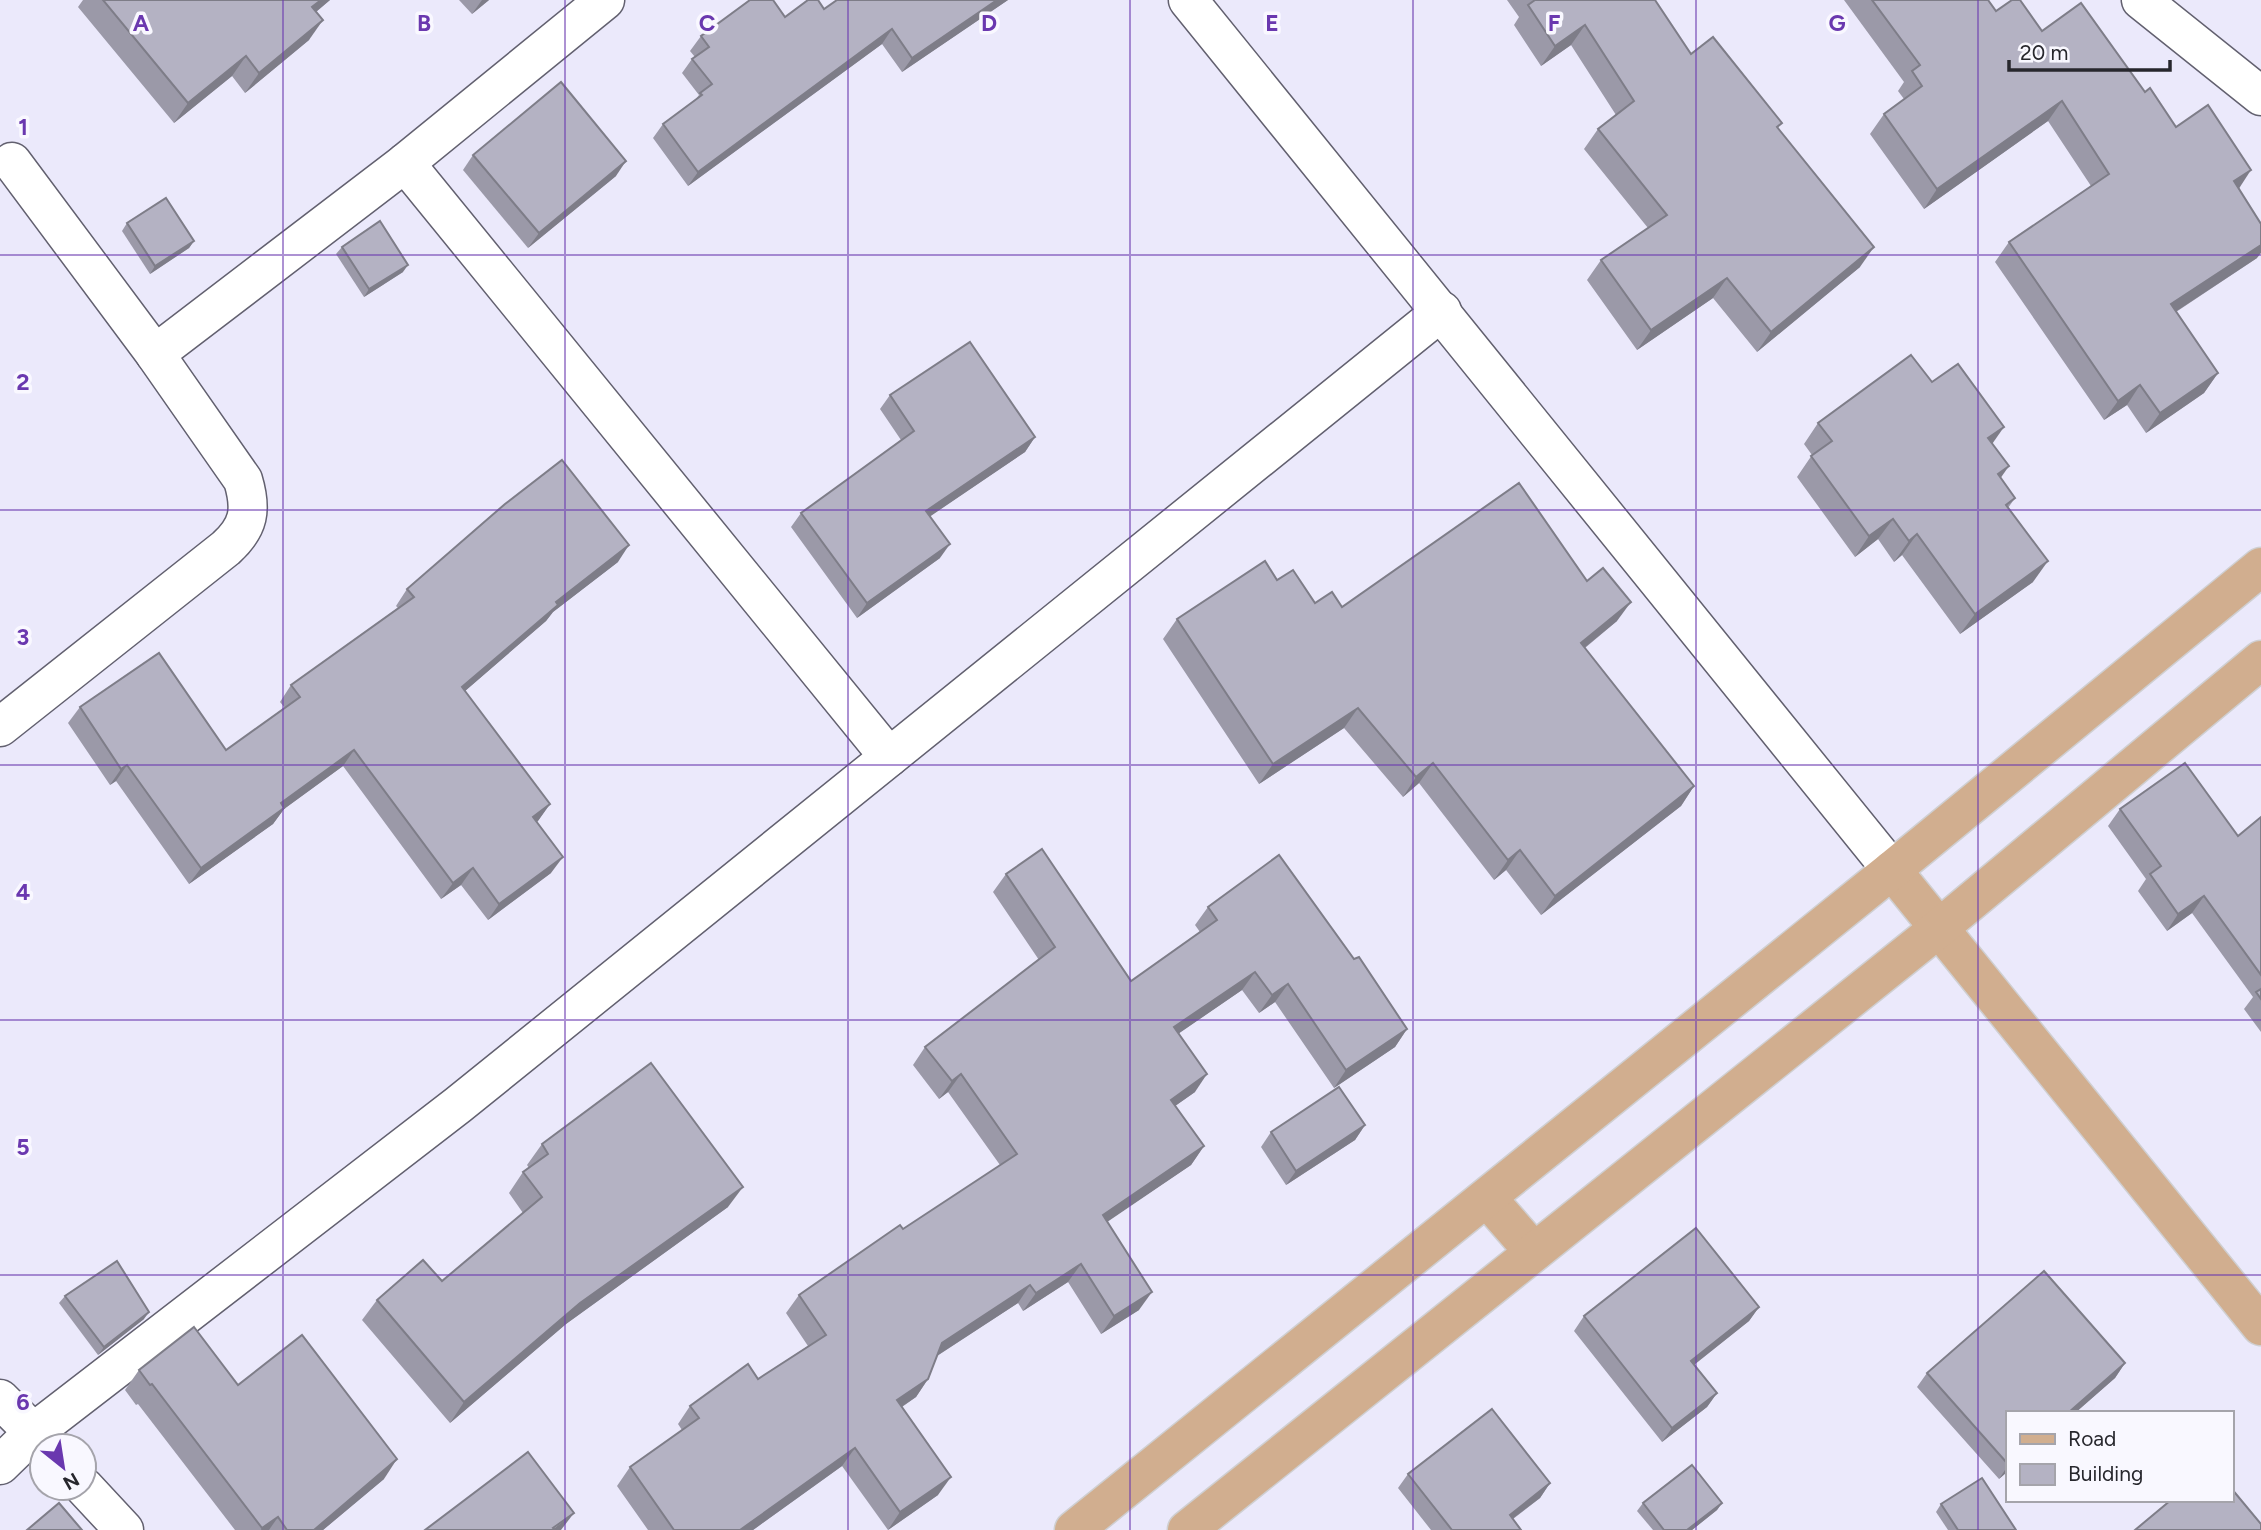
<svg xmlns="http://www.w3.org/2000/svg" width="2261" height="1530" viewBox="0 0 2261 1530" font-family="Figtree,sans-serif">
<rect width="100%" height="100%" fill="#ebe9fb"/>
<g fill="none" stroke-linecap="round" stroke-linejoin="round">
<defs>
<g id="minor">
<path d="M 1188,0 L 1892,870"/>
<path d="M 2141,0 L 2261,96"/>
<path d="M 405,163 L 889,757"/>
<path d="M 155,354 L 405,163 L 605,0"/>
<path d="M 0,727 L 226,548 C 249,527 252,510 243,480 L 155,354 L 12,162"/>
<path d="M 0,1399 L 47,1446"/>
<path d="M 0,1465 L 34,1432 L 458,1105 L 1442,311"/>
<path d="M 84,1487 L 124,1530"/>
</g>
<g id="major">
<path d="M 1892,870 L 2261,1326"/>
<path d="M 1487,1198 L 1534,1252"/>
<path d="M 1074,1530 L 1892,870 L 2261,567"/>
<path d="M 1187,1530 L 1938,929 L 2261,660"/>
</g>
</defs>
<!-- minor casing -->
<use href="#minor" stroke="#62606f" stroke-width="41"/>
<!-- major casing -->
<use href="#major" stroke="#cfcfd1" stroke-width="41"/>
<!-- minor -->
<use href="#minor" stroke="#fff" stroke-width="38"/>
<!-- major -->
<use href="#major" stroke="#d1ae8f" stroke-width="38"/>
</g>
<!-- wall -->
<g fill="#9b99a8">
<path d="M 83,0 L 330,0 L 316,12 L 309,40 L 245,93 L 232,76 L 174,123 L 78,7 Z"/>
<path d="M 459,0 L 489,0 L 472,14 Z"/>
<path d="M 1008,0 L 902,72 L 882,44 L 688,186 L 653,138 L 663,124 L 695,100 L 699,95 L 682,73 L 692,59 L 695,57 L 690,51 L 701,36 L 824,9 Z"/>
<path d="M 1507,0 L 1655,0 L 1691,54 L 1779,129 L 1860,267 L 1757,352 L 1713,298 L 1637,350 L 1587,280 L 1601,260 L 1648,228 L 1584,149 L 1598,129 L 1616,115 L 1571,45 L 1541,66 L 1514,25 L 1519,17 Z"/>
<path d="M 1844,0 L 1988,0 L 1996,11 L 2042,31 L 2145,92 L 2176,127 L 2238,189 L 2257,258 L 2176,312 L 2218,373 L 2204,393 L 2146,433 L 2127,405 L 2104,420 L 1995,262 L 2009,242 L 2091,186 L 2048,121 L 1924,209 L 1870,134 L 1884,114 L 1904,99 L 1898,91 L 1904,82 Z"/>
<path d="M 473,155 L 616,176 L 528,248 L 463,170 Z"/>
<path d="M 127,223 L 194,241 L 189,248 L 150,274 L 122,231 Z"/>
<path d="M 342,247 L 403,272 L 364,297 L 336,254 Z"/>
<path d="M 1932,382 L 1992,443 L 2001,478 L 2015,498 L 2008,508 L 2033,582 L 1960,634 L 1902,555 L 1894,562 L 1878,539 L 1855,557 L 1797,477 L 1812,455 L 1804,444 L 1818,423 Z"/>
<path d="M 890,395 L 1035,437 L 1025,452 L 930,516 L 940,558 L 857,618 L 791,527 L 801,513 L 901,440 L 880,409 Z"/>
<path d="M 618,562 L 553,612 L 546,621 L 465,691 L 550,804 L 537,822 L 551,873 L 488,920 L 461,885 L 441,899 L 343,766 L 284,809 L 273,824 L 189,884 L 116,781 L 110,785 L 68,723 L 80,707 L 226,750 L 285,708 L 280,702 L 291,685 L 398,608 L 396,606 L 407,589 Z"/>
<path d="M 1277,580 L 1315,603 L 1342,607 L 1587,581 L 1617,621 L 1585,648 L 1694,786 L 1681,806 L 1541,915 L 1506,870 L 1494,880 L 1419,783 L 1403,797 L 1344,728 L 1259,784 L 1163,639 L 1177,619 Z"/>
<path d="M 2120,809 L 2238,836 L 2261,817 L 2261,1032 L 2244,1009 L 2253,997 L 2192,913 L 2167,931 L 2138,891 L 2146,879 L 2108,826 Z"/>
<path d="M 1006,874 L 1131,981 L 1200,932 L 1195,925 L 1208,907 L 1354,959 L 1407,1029 L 1395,1047 L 1334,1088 L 1275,1002 L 1259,1013 L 1242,990 L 1179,1033 L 1195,1092 L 1175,1106 L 1204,1146 L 1191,1165 L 1107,1221 L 1139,1310 L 1101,1334 L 1068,1282 L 1023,1311 L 1018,1303 L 937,1356 L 928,1379 L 916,1397 L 902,1407 L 938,1495 L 888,1530 L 842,1466 L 753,1530 L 648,1530 L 617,1486 L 630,1467 L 682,1430 L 678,1424 L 690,1406 L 758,1379 L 808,1346 L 786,1313 L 799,1295 L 903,1229 L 1000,1165 L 948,1092 L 939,1099 L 913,1065 L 925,1047 L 1039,960 L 993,892 Z"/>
<path d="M 1365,1125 L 1355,1140 L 1286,1185 L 1261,1147 L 1271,1132 Z"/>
<path d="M 542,1144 L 728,1207 L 566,1324 L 450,1423 L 362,1320 L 377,1300 L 442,1281 L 523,1213 L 509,1193 L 523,1172 L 529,1168 L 527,1165 Z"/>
<path d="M 65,1296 L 144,1319 L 98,1355 L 59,1303 Z"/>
<path d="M 1759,1307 L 1749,1321 L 1694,1365 L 1717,1393 L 1707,1407 L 1662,1442 L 1574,1331 L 1584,1316 Z"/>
<path d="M 2125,1363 L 2115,1378 L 2075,1413 L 2007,1413 L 2007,1472 L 1999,1479 L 1917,1387 L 1927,1373 Z"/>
<path d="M 139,1370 L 238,1385 L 384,1479 L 323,1530 L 235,1530 L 138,1404 L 136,1405 L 125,1390 Z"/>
<path d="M 1408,1474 L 1550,1483 L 1540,1498 L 1513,1519 L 1522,1530 L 1431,1530 L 1398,1488 Z"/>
<path d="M 1643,1503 L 1722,1503 L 1717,1510 L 1692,1530 L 1653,1530 L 1637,1511 Z"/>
<path d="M 1941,1504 L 2016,1530 L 1948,1530 L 1936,1512 Z"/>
</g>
<!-- shaded-wall -->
<g fill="#7e7d88">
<path d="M 321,0 L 330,0 L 298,27 L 312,7 Z"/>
<path d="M 482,0 L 489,0 L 472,14 Z"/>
<path d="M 997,0 L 1008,0 L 902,72 L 912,58 Z"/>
<path d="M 323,20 L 309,40 L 245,93 L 259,73 Z"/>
<path d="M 1585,25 L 1571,45 L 1541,66 L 1555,46 Z"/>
<path d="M 892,29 L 882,44 L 688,186 L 698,172 Z"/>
<path d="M 246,56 L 232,76 L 174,123 L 188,103 Z"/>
<path d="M 2062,101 L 2048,121 L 1924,209 L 1937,189 Z"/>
<path d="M 626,161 L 616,176 L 528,248 L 539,233 Z"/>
<path d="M 2251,170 L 2238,190 L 2234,181 Z"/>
<path d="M 194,241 L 189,248 L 150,274 L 155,266 Z"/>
<path d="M 2261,245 L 2261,253 L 2257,258 L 2157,324 L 2171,304 Z"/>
<path d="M 1874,247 L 1860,267 L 1757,352 L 1771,332 Z"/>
<path d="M 408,265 L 403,272 L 364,297 L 369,289 Z"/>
<path d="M 1727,278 L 1713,298 L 1637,350 L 1651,330 Z"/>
<path d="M 2218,373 L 2204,393 L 2146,433 L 2160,413 Z"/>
<path d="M 2140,385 L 2127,405 L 2104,420 L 2118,401 Z"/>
<path d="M 2004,427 L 1990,447 L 1988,438 Z"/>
<path d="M 1035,437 L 1025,452 L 916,526 L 926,511 Z"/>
<path d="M 2009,466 L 1995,486 L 1998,474 Z"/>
<path d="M 1893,519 L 1878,539 L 1855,557 L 1869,536 Z"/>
<path d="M 1917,534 L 1902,555 L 1894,562 L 1909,541 Z"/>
<path d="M 950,544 L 940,558 L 857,618 L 867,603 Z"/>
<path d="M 629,545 L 618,562 L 553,612 L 546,621 L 450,704 L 462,687 L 556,602 Z"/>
<path d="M 2048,561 L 2033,582 L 1960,634 L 1975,614 Z"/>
<path d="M 1631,602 L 1617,621 L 1567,662 L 1581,643 Z"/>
<path d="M 1358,708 L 1344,728 L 1259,784 L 1273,764 Z"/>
<path d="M 354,750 L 343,766 L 284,809 L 273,824 L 189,884 L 201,868 L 281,803 Z"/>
<path d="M 1433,763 L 1419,783 L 1403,797 L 1416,777 Z"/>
<path d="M 127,765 L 116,781 L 110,785 L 121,769 Z"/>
<path d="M 1694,786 L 1681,806 L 1541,915 L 1555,896 Z"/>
<path d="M 550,804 L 538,821 L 521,833 L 533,817 Z"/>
<path d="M 1520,850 L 1506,870 L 1494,880 L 1508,860 Z"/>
<path d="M 563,857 L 551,873 L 488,920 L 499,904 Z"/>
<path d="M 473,868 L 461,885 L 441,899 L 453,883 Z"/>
<path d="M 2204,896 L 2192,913 L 2167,931 L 2178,914 Z"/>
<path d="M 1255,972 L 1242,990 L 1162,1045 L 1174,1027 Z"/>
<path d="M 1288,984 L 1275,1002 L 1259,1013 L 1272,995 Z"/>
<path d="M 1407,1029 L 1395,1047 L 1334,1088 L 1346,1070 Z"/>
<path d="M 961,1074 L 948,1092 L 939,1099 L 952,1081 Z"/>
<path d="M 1207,1074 L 1195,1092 L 1158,1118 L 1171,1100 Z"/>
<path d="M 1365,1125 L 1355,1140 L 1286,1185 L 1296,1171 Z"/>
<path d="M 1204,1146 L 1191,1165 L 1091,1233 L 1103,1215 Z"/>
<path d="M 743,1187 L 728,1207 L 566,1324 L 450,1423 L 464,1402 L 580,1303 Z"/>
<path d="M 1081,1264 L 1068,1282 L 1023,1311 L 1036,1293 Z"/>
<path d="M 1030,1285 L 1018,1303 L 929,1361 L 942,1343 Z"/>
<path d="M 1152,1292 L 1139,1310 L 1101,1334 L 1114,1316 Z"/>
<path d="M 1759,1307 L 1749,1321 L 1681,1375 L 1691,1361 Z"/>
<path d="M 149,1312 L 144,1319 L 98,1355 L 104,1347 Z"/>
<path d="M 2125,1363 L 2115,1378 L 2075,1413 L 2068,1413 Z"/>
<path d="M 928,1379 L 916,1397 L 885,1418 L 897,1400 Z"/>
<path d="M 1717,1393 L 1707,1407 L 1662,1442 L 1672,1428 Z"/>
<path d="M 855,1448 L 842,1466 L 753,1530 L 740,1530 Z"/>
<path d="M 397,1459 L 384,1479 L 323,1530 L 314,1530 Z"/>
<path d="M 2007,1467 L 2007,1472 L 1999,1479 Z"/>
<path d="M 951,1477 L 938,1495 L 888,1530 L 900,1512 Z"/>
<path d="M 1550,1483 L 1540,1498 L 1499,1529 L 1510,1515 Z"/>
<path d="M 1722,1503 L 1717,1510 L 1692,1530 L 1687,1530 Z"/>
<path d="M 574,1513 L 561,1530 L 552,1530 Z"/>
<path d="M 278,1517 L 269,1530 L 261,1530 L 262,1528 Z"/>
</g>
<!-- building -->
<g fill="#b4b2c3" stroke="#7e7d88" stroke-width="2">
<path d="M 103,0 L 321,0 L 312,7 L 323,20 L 259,73 L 246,56 L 188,103 Z"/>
<path d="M 750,0 L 773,0 L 785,17 L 808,0 L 818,0 L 824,9 L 837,0 L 997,0 L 912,58 L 892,29 L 698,172 L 663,124 L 702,95 L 700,93 L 712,84 L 692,59 L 709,47 L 701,36 Z"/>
<path d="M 1535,0 L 1655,0 L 1691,54 L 1713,37 L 1782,123 L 1777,127 L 1874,247 L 1771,332 L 1727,278 L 1651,330 L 1601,260 L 1667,215 L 1598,129 L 1634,101 L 1585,25 L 1555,46 L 1528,5 Z"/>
<path d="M 1872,0 L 1988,0 L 1996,11 L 2012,0 L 2020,0 L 2042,31 L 2081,3 L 2145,92 L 2150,88 L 2176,127 L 2208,105 L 2251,170 L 2234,181 L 2261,224 L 2261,245 L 2171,304 L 2218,373 L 2160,413 L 2140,385 L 2118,401 L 2009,242 L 2109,174 L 2062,101 L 1937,189 L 1884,114 L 1922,86 L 1912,71 L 1920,65 Z"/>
<path d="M 561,82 L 626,161 L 539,233 L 473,155 Z"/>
<path d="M 166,198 L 194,241 L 155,266 L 127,223 Z"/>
<path d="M 380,221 L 408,265 L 369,289 L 342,247 Z"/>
<path d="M 970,342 L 1035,437 L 926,511 L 950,544 L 867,603 L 801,513 L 914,431 L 890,395 Z"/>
<path d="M 1911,355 L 1932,382 L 1958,364 L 2004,427 L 1988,438 L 2009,466 L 1998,474 L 2015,498 L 2006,505 L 2048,561 L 1975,614 L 1917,534 L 1909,541 L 1893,519 L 1869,536 L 1811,456 L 1832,441 L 1818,423 Z"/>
<path d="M 562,460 L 629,545 L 556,602 L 558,605 L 462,687 L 550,804 L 533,817 L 563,857 L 499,904 L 473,868 L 453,883 L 354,750 L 281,803 L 284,808 L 201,868 L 127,765 L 121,769 L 80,707 L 159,653 L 226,750 L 300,697 L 291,685 L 414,597 L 407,589 L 505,504 Z"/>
<path d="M 1519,483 L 1587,581 L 1603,568 L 1631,602 L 1581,643 L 1694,786 L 1555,896 L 1520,850 L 1508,860 L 1433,763 L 1416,777 L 1358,708 L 1273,764 L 1177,619 L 1265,561 L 1277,580 L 1293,570 L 1315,603 L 1332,592 L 1342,607 Z"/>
<path d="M 2185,763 L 2238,836 L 2261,817 L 2261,975 L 2204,896 L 2178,914 L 2150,874 L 2161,866 L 2120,809 Z"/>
<path d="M 1042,849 L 1131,981 L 1217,920 L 1208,907 L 1279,855 L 1354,959 L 1359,957 L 1407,1029 L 1346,1070 L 1288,984 L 1272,995 L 1255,972 L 1174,1027 L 1207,1074 L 1171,1100 L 1204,1146 L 1103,1215 L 1152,1292 L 1114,1316 L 1081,1264 L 1036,1293 L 1030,1285 L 942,1343 L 928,1379 L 897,1400 L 951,1477 L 900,1512 L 855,1448 L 740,1530 L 674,1530 L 630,1467 L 699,1418 L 690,1406 L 748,1364 L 758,1379 L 826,1335 L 799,1295 L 900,1225 L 903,1229 L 1017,1154 L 961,1074 L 952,1081 L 925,1047 L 1055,947 L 1006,874 Z"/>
<path d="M 2261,989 L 2261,999 L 2256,992 Z"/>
<path d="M 651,1063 L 743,1187 L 580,1303 L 464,1402 L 377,1300 L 423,1260 L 442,1281 L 542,1197 L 523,1172 L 548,1154 L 542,1144 Z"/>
<path d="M 1339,1087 L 1365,1125 L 1296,1171 L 1271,1132 Z"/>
<path d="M 1696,1228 L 1759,1307 L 1691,1361 L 1717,1393 L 1672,1428 L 1584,1316 Z"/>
<path d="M 117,1261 L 149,1312 L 104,1347 L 65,1296 Z"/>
<path d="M 2044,1271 L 2125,1363 L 2068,1413 L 2007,1413 L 2007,1463 L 1927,1373 Z"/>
<path d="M 194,1327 L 238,1385 L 302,1335 L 397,1459 L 314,1530 L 287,1530 L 278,1517 L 262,1528 L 152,1384 L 150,1385 L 139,1370 Z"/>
<path d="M 1492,1409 L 1550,1483 L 1510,1515 L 1521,1530 L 1452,1530 L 1408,1474 Z"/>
<path d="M 528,1452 L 574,1513 L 553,1528 L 555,1530 L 425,1530 Z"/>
<path d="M 1692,1465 L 1722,1503 L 1687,1530 L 1664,1530 L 1643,1503 Z"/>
<path d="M 1982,1478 L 2016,1530 L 1958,1530 L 1941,1504 Z"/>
<path d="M 2231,1488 L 2261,1524 L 2261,1530 L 2135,1530 L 2171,1500 L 2231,1500 Z"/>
<path d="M 59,1503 L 82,1530 L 27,1530 Z"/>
</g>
<!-- grid -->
<path fill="none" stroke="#6a38af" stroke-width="2" stroke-opacity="0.55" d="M 283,0 L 283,1530M 565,0 L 565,1530M 848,0 L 848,1530M 1130,0 L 1130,1530M 1413,0 L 1413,1530M 1696,0 L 1696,1530M 1978,0 L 1978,1530M 0,255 L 2261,255M 0,510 L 2261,510M 0,765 L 2261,765M 0,1020 L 2261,1020M 0,1275 L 2261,1275"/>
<g font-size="23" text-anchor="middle" font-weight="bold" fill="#6a38af" stroke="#f9f8ff" stroke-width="7" stroke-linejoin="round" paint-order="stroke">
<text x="141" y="31">A</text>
<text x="424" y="31">B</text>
<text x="707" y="31">C</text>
<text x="989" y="31">D</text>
<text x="1272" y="31">E</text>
<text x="1554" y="31">F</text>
<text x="1837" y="31">G</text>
<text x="23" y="135">1</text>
<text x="23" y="390">2</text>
<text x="23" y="645">3</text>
<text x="23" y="900">4</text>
<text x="23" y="1155">5</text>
<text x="23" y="1410">6</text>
</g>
<!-- legend -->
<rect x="2006" y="1411" width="228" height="91" fill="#f9f8ff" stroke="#a5a4ab" stroke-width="2"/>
<rect x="2020" y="1434" width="35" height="10" fill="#d1ae8f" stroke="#a5a4ab" stroke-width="2"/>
<text x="2068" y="1446" font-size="21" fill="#27272d">Road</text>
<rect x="2020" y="1464" width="35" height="21" fill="#b4b2c3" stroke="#a5a4ab" stroke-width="2"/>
<text x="2068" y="1481" font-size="21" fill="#27272d">Building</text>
<!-- north arrow -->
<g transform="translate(63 1467) rotate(150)"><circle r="33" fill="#f9f8ff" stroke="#a5a4ab" stroke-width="2"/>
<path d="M0-5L12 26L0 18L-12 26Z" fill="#6a38af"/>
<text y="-10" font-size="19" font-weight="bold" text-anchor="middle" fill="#27272d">N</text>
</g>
<!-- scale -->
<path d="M2009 60v10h161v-10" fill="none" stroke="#27272d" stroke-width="3.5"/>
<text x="2020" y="60" font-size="21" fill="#27272d" stroke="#f9f8ff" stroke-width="5" paint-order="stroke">20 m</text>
</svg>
